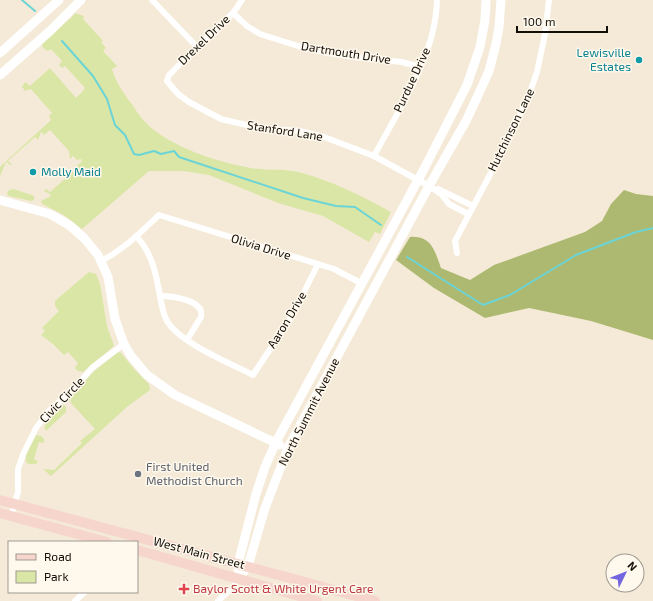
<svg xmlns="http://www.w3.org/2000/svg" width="653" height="601" viewBox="0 0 653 601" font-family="'Exo 2',sans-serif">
<rect width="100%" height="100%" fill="#f5ead7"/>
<!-- green -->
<g fill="#dae6a5">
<path d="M 75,13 L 84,16 L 83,19 L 103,41 L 101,42 L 106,48 L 103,51 L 117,66 L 112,69 C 115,81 124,94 131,103 C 136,110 140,117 146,123 C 170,147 217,162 251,168 C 267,171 285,168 302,173 C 334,182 362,196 391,212 L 380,234 L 375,232 L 369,242 L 323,216 L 278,203 L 209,175 L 184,171 L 149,171 L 82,229 L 64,215 L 42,204 L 41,201 L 51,196 L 50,194 L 44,191 L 46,189 L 50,192 L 77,168 L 76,167 L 82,161 L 81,159 L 77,160 L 73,156 L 70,159 L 69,151 L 50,130 L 43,136 L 44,134 L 41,132 L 38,140 L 35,137 L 10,159 L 8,161 L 12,164 L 11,165 L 6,162 L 0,176 L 0,167 L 51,120 L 49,116 L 52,113 L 31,89 L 29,90 L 27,89 L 26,92 L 22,87 L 25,82 L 30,86 L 50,68 L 76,98 L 82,92 L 85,88 L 65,66 L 62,68 L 59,65 L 62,61 L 51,49 L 48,51 L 43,48 L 42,43 L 72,17 Z"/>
<path d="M 13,189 L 32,195 L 34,196 L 34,200 L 31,201 L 9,196 L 7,194 L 8,191 Z"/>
<path d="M 89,272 L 96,274 L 100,284 L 107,326 L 114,346 L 83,372 L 78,371 L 75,368 L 78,363 L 68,352 L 64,355 L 53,344 L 41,335 L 45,331 L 42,328 L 59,311 L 55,306 L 55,301 Z"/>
<path d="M 118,352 L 121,353 L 134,369 L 149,384 L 150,390 L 128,406 L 51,476 L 43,469 L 54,470 L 80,445 L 82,443 L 80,441 L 95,429 L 71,403 L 70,398 L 92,373 Z"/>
<path d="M 64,405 L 66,407 L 66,412 L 47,430 L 45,430 C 43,421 56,409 64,405 Z"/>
<path d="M 36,435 L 41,436 L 44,439 L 44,443 L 39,442 L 34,459 L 38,461 L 36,464 L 29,464 L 26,462 L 26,455 Z"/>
</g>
<!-- forest -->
<path fill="#adb970" d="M 624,190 L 636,194 L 653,196 L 653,340 L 591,321 L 529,308 L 485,318 L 434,288 L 396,260 L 410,237 C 431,235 435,251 441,268 L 470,280 L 494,265 L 585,232 L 602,221 L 611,204 Z"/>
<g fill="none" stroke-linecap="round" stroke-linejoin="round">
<!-- stream -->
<g stroke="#6bd4d6" stroke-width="2">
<path d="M 22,0 L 35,11"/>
<path d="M 62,41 L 93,76 L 107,99 L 115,125 L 125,135 L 134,154 L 139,155 L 154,151 L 161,154 L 174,151 L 179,157 L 303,198 L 336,206 L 355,207 L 381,225"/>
<path d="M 407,257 L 483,305 L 510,295 L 576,255 L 636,232 L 653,228"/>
</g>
<!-- street -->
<g stroke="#fff" stroke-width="6">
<path d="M 152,0 L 197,47"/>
<path d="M 242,0 L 233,13 L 197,47 L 169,75 L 167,81 L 178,94 L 189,102 L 221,119 L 259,128 L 300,131 L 324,137 L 374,156 L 429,186 L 441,194 L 449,204 L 468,214"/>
<path d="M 233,13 L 247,26 L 260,34 L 301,47 L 328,53 L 354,57 L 402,62 L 420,67"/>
<path d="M 374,156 C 399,109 436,55 437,0"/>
<path d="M 438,189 L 473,206"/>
<path d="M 136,236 C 149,249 155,268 158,286 C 161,298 161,310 167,321 C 180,343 230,363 253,375 L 292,316 L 318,264"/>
<path d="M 457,253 L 455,241 L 513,131 L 530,92 L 537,72 L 545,34 L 549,0"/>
<path d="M 101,261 C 123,250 141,232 159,215 L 334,269 L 361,283"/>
<path d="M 160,296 C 172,296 205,300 201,317 L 187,340"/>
<path d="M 11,516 L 18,492 L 18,469 L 24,452 L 36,428 L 49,411 L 77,385 L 93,367 L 124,344"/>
<path d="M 75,601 L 85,592"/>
<path d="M 218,601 L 233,587 L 238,579"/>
</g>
<!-- secondary -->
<g stroke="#fff" stroke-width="9">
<path d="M 0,53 L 59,0"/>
<path d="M 0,75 L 50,31 L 81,0"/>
<path d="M 0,200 L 50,214 L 69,225 L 84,238 L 98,255 L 108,277 L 115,319 L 124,344 L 131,356 L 147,375 L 175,395 L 280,445"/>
<path d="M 238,570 L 238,564 L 256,494 L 265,467 L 276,442 L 424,169 L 467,85 L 480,47 L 485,20 L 486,0"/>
<path d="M 238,579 L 248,566 L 265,508 L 288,448 L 429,186 L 466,121 L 480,91 L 489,71 L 496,44 L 499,27 L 501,0"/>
</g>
<!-- primary -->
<g stroke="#f6d5cc" stroke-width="10">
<path d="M 0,500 L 375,601"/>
<path d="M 0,513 L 107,542"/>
<path d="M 137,550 L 317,601"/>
</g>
</g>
<!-- markers -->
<g fill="#0f9aa8" stroke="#fef8ed" stroke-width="1.5">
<circle cx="639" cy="60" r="4"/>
<circle cx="33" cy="172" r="4"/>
</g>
<circle fill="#6b7280" stroke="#fef8ed" stroke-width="1.5" cx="138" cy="474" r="4"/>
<path fill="#e0444e" stroke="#fef8ed" stroke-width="1.5" d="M182 583h4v4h4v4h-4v4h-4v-4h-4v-4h4z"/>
<g text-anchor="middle" stroke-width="3" stroke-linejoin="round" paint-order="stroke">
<!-- street labels -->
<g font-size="12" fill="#110d07" stroke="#fef8ed">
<text transform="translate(204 40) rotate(-44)" y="4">Drexel Drive</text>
<text transform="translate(346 53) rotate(9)" y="4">Dartmouth Drive</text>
<text transform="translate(412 80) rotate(-65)" y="4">Purdue Drive</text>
<text transform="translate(511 130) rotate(-64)" y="4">Hutchinson Lane</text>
<text transform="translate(285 131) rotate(9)" y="4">Stanford Lane</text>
<text transform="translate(261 247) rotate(17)" y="4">Olivia Drive</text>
<text transform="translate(287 320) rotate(-59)" y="4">Aaron Drive</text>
<text transform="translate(62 400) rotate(-46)" y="4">Civic Circle</text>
<text transform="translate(309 412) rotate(-63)" y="4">North Summit Avenue</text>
<text transform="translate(199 553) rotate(15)" y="4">West Main Street</text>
</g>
<!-- culture labels -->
<g font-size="12" fill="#0d838f" stroke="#fef8ed" text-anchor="end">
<text x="631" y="57">Lewisville<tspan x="631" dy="14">Estates</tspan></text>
<text x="41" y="176" text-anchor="start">Molly Maid</text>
</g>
<!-- worship labels -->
<g font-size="12" fill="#5b616d" stroke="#fef8ed" text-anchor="start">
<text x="146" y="471">First United<tspan x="146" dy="14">Methodist Church</tspan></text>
</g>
<!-- health labels -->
<g font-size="12" fill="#be3a42" stroke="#fef8ed" text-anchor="start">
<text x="193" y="593">Baylor Scott &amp; White Urgent Care</text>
</g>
</g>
<!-- legend -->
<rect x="8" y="541" width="130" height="52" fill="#fef8ed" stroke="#9f9a91"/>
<rect x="16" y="554" width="20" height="6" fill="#f6d5cc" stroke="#9f9a91"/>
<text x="44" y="561" font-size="12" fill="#110d07">Road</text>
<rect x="16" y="571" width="20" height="12" fill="#dae6a5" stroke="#9f9a91"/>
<text x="44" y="581" font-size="12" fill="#110d07">Park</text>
<!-- north arrow -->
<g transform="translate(625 573) rotate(47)"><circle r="19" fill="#fef8ed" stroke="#9f9a91"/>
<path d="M0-3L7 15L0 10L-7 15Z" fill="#7265df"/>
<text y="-6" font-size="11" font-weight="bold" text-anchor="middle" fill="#110d07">N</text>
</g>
<!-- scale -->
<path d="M517 26v6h90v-6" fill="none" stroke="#110d07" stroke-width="2"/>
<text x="523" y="26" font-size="12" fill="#110d07" stroke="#fef8ed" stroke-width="3" paint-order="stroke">100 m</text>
</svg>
